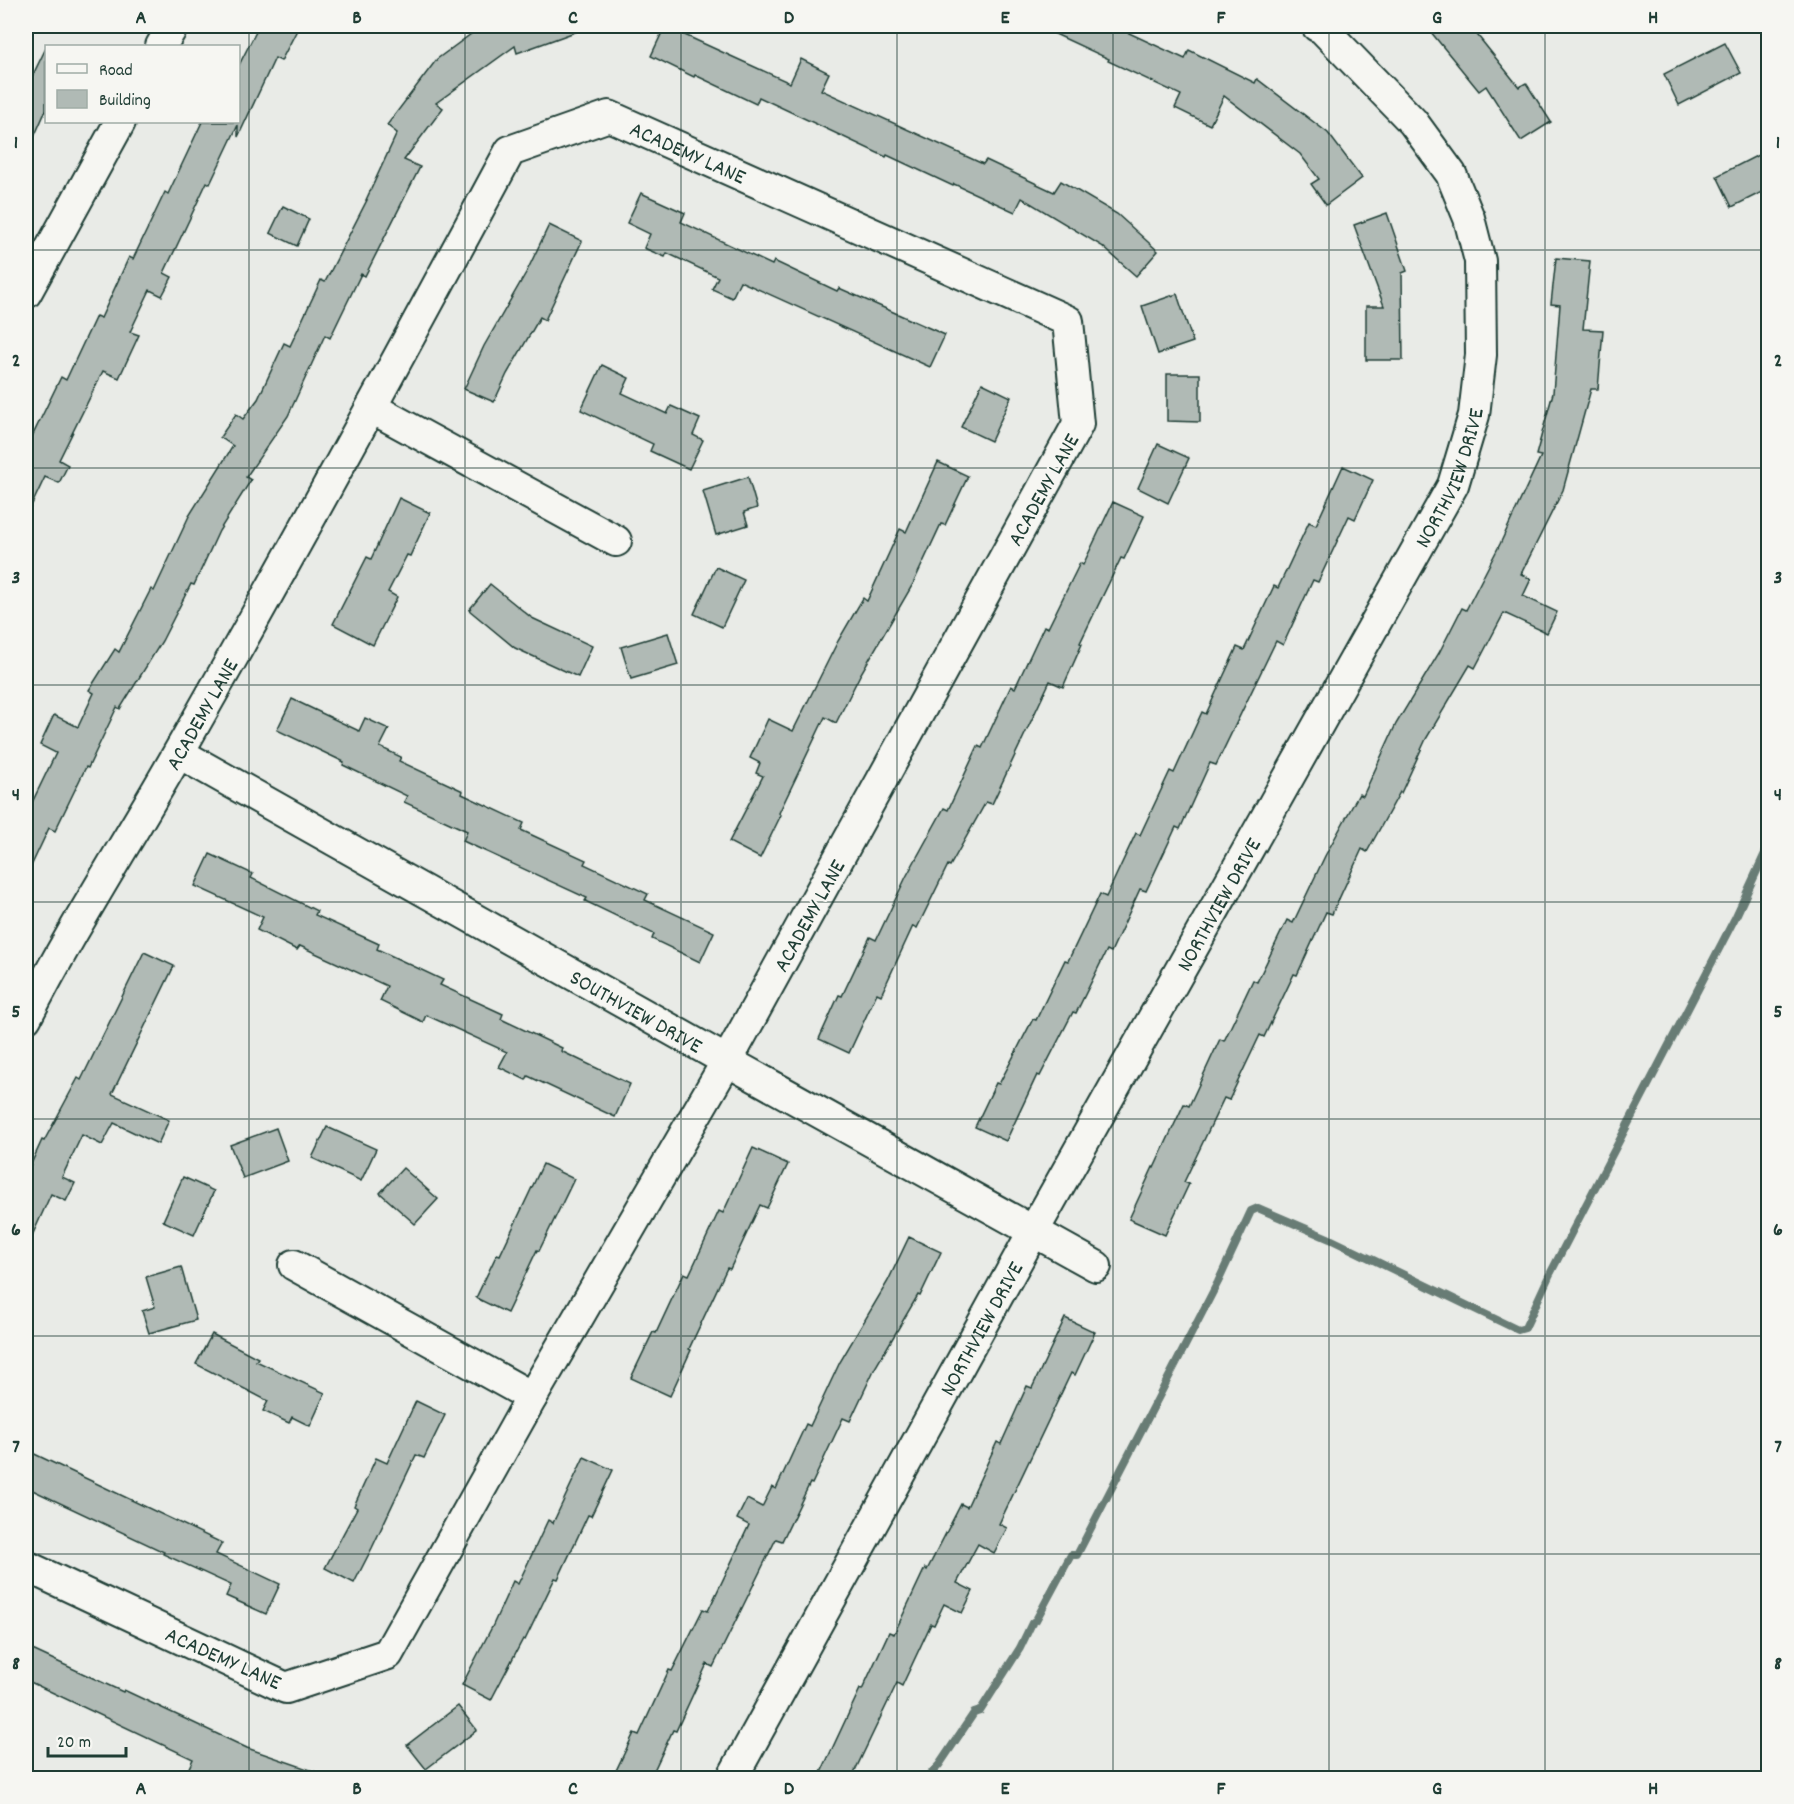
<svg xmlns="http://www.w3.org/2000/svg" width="1794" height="1804" viewBox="0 0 1794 1804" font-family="Dekko,sans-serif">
<rect width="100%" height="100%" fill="#e9ebe7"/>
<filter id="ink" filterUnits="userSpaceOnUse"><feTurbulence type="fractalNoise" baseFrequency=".0167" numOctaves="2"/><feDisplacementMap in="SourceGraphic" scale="12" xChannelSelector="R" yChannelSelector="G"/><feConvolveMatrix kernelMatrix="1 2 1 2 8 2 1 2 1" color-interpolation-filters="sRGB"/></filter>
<g filter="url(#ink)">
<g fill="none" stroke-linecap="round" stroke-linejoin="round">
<!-- stream -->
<path stroke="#687c75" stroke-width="8" d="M 927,1778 L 939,1765 L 974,1713 L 980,1711 L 1020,1648 L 1032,1623 L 1036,1620 L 1071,1555 L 1077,1555 L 1218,1282 L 1251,1211 L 1258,1208 L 1330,1239 L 1518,1330 L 1525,1328 L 1549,1276 L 1736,916 L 1768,847"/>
</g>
<!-- building -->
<g fill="#b0bab5" stroke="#1f3d34" stroke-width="1.5">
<path d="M 259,26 L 299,26 L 281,61 L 275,58 L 238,137 L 238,125 L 210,184 L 207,182 L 164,273 L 172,277 L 162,296 L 150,290 L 130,332 L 139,335 L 119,378 L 103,371 L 59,460 L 68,465 L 59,483 L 45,477 L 26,517 L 26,449 L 61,377 L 66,380 L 96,316 L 101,318 L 129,257 L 133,259 L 165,192 L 168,194 L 202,122 L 238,122 L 238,67 Z"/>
<path d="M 482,26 L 585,26 L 586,28 L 517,53 L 515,46 L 436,103 L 443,108 L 404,160 L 420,167 L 365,276 L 361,274 L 330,338 L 325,335 L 288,416 L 246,477 L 251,480 L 219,531 L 194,585 L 191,584 L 162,641 L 120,709 L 117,707 L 88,768 L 86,767 L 55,831 L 49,828 L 26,877 L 26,815 L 56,753 L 40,745 L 54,715 L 78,727 L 94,693 L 89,690 L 115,649 L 119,652 L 151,589 L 154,591 L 189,516 L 233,446 L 220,437 L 236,414 L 243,419 L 258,399 L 284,343 L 290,346 L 321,280 L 325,282 L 367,200 L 366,200 L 397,133 L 387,125 L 437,59 Z"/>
<path d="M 665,26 L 790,83 L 801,59 L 829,73 L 821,90 L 983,164 L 986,160 L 1054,192 L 1061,181 L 1117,214 L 1158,251 L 1136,276 L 1102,246 L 1022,198 L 1015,212 L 954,184 L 953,186 L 887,155 L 886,157 L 759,97 L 756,104 L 695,75 L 694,77 L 651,56 Z"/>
<path d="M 1038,26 L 1114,26 L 1185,59 L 1189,50 L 1255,83 L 1257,79 L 1328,133 L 1362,178 L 1326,205 L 1311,184 L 1319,179 L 1300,154 L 1224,96 L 1210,125 L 1175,108 L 1181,95 L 1108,61 L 1109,59 Z"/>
<path d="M 1426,26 L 1470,26 L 1519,87 L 1526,83 L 1551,122 L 1521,141 L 1486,86 L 1479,91 Z"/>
<path d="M 1725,43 L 1741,73 L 1679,105 L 1664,74 Z"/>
<path d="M 46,48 L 46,110 L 26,155 L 26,89 Z"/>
<path d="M 1768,150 L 1768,189 L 1732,207 L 1717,176 Z"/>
<path d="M 641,193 L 685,213 L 681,222 L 772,265 L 774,261 L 837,291 L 839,288 L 945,335 L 930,367 L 740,281 L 732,298 L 712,289 L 718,277 L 667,253 L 665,257 L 644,248 L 650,234 L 627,223 Z"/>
<path d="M 283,206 L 309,219 L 297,246 L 270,233 Z"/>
<path d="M 1387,213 L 1407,271 L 1402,273 L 1403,360 L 1366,360 L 1366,306 L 1384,306 L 1354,225 Z"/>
<path d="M 549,225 L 582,241 L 545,320 L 540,317 L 507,374 L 494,402 L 464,389 L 484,346 L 527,271 Z"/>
<path d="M 1556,258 L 1590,261 L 1583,329 L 1603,330 L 1598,389 L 1591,389 L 1563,490 L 1521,574 L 1531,579 L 1523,596 L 1557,612 L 1547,633 L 1504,613 L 1475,668 L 1470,665 L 1426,739 L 1401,793 L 1400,792 L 1367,852 L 1362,849 L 1332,914 L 1326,912 L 1297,975 L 1294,974 L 1264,1037 L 1260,1035 L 1229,1100 L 1224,1098 L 1184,1182 L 1189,1184 L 1165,1235 L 1129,1219 L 1153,1167 L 1154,1168 L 1184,1104 L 1189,1106 L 1220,1039 L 1224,1041 L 1253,980 L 1257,982 L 1287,920 L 1293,923 L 1325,856 L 1359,794 L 1363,796 L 1396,724 L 1439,653 L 1462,608 L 1466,610 L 1500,544 L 1541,456 L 1536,455 L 1553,393 L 1560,305 L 1551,304 Z"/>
<path d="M 1177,294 L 1193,342 L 1158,354 L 1142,306 Z"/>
<path d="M 602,365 L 629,378 L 622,393 L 667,414 L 671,406 L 700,419 L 693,435 L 703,440 L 689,469 L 650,451 L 653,444 L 581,410 Z"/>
<path d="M 1167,374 L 1200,374 L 1200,422 L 1167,421 Z"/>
<path d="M 982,383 L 1011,397 L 991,441 L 961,427 Z"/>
<path d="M 1158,444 L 1189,458 L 1168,503 L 1138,488 Z"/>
<path d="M 938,462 L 968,476 L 945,525 L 941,524 L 913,584 L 860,675 L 836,723 L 825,717 L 779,813 L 781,815 L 760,858 L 729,842 L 763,776 L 756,773 L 760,763 L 750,758 L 768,719 L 793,731 L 838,641 L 863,598 L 867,601 L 900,529 L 906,532 Z"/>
<path d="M 1343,466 L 1373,480 L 1355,519 L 1349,516 L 1318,582 L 1313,580 L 1283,645 L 1276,641 L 1216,765 L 1210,763 L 1180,829 L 1176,827 L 1146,891 L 1140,889 L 1111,952 L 1107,950 L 1076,1013 L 1073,1012 L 1040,1076 L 1037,1075 L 1006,1141 L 975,1127 L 996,1083 L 999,1084 L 1033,1019 L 1036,1020 L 1065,960 L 1068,961 L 1100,894 L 1106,897 L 1136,833 L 1140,835 L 1170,771 L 1174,773 L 1202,712 L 1206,714 L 1237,647 L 1244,650 L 1274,586 L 1278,588 L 1309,522 L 1316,525 Z"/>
<path d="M 748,477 L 757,508 L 744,512 L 748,525 L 716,535 L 703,491 Z"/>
<path d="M 399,498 L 430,513 L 410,556 L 407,555 L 388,592 L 397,597 L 373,645 L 333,624 L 367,557 L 371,559 Z"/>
<path d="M 1113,502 L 1144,516 L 1124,559 L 1121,558 L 1080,643 L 1082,644 L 1063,687 L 1050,681 L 992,804 L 986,802 L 950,866 L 948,865 L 917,928 L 913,926 L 881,995 L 877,993 L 849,1053 L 819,1039 L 839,995 L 842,996 L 870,937 L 876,940 L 906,877 L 944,808 L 948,810 L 978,746 L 982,748 L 1011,686 L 1015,688 L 1044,626 L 1048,628 L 1080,563 L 1083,565 Z"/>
<path d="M 716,567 L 744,580 L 722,627 L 694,614 Z"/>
<path d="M 490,584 L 532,618 L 592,646 L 578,677 L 515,648 L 469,610 Z"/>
<path d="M 668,633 L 678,665 L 631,679 L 621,647 Z"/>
<path d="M 292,699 L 359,731 L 365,718 L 389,729 L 380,747 L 401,757 L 399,761 L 463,791 L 462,794 L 524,823 L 521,830 L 586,860 L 584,864 L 648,894 L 645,900 L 714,932 L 700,962 L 652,939 L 654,934 L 585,901 L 587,898 L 463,841 L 467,831 L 404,802 L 407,796 L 343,765 L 344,762 L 277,730 Z"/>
<path d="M 210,854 L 253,874 L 251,878 L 317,911 L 315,915 L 379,944 L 377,949 L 443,980 L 440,985 L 503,1014 L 501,1019 L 562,1048 L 561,1051 L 630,1084 L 615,1117 L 528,1076 L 526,1080 L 499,1067 L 507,1052 L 426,1015 L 423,1022 L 380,1001 L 387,986 L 300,946 L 297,950 L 257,930 L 263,917 L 195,886 Z"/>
<path d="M 144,952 L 174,966 L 112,1094 L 169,1120 L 158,1144 L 114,1123 L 102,1145 L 82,1135 L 62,1177 L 75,1183 L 66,1201 L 51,1194 L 26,1249 L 26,1175 L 42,1140 L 44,1141 L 78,1078 L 81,1080 Z"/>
<path d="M 327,1127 L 376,1149 L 361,1181 L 312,1158 Z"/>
<path d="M 276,1128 L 288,1161 L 243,1178 L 230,1145 Z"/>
<path d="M 753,1148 L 788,1164 L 767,1208 L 760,1205 L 730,1269 L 727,1268 L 689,1349 L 691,1350 L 670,1396 L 631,1378 L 653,1332 L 656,1333 L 684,1273 L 689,1275 L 719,1211 L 723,1213 Z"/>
<path d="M 543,1164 L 574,1179 L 539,1251 L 537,1250 L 507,1313 L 476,1298 L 497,1254 L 500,1255 Z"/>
<path d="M 403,1168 L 438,1199 L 415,1224 L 380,1193 Z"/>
<path d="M 183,1177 L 214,1191 L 194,1235 L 163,1221 Z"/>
<path d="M 909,1237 L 941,1252 L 920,1296 L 918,1295 L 875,1368 L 850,1421 L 843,1418 L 812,1484 L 810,1483 L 782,1541 L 776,1539 L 713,1667 L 707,1664 L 676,1731 L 673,1730 L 650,1779 L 612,1779 L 634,1733 L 639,1735 L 669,1670 L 672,1671 L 703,1609 L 708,1611 L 749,1525 L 737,1519 L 747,1499 L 762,1507 L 772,1487 L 776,1489 L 806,1424 L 810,1426 L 840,1362 L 888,1281 Z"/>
<path d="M 181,1267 L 196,1320 L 149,1333 L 142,1311 L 155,1307 L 146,1277 Z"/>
<path d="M 1065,1318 L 1095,1332 L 1075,1375 L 1071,1373 L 999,1524 L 1007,1528 L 994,1553 L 978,1544 L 957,1583 L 973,1591 L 962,1613 L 944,1604 L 934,1625 L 931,1624 L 902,1686 L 897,1683 L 851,1779 L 818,1779 L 860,1689 L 862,1690 L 889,1632 L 894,1634 L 925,1568 L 927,1570 L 961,1504 L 967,1507 L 997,1442 L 1001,1444 L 1027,1386 L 1032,1388 Z"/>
<path d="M 212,1334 L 258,1358 L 256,1361 L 325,1393 L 310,1426 L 292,1417 L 289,1423 L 263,1411 L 268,1401 L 196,1364 Z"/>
<path d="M 416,1401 L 445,1415 L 424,1458 L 416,1455 L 372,1548 L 354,1583 L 325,1568 L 357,1508 L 354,1506 L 376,1458 L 387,1463 Z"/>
<path d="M 26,1450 L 222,1543 L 216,1554 L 280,1584 L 266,1614 L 226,1596 L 231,1585 L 163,1554 L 164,1552 L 26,1487 Z"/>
<path d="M 584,1457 L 613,1470 L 591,1516 L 588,1515 L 558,1579 L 555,1578 L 525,1640 L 523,1639 L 491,1700 L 462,1685 L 493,1625 L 513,1581 L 518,1584 L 548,1520 L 553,1523 Z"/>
<path d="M 26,1647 L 123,1692 L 124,1690 L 247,1748 L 325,1775 L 325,1779 L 207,1779 L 188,1770 L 193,1759 L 26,1680 Z"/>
<path d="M 458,1706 L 477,1730 L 426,1769 L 407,1745 Z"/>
</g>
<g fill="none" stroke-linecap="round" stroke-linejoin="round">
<defs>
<g id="street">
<path d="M 161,46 L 173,26"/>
<path d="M 26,293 L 120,122"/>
<path d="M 372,408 L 616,541"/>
<path id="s1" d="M 179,753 L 727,1061 L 1096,1266"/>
<path id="s2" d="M 26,1018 C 73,926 129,840 180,750 C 293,552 402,352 510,151 L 609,116 L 1068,321 L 1078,424 L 727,1061 L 532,1397 L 388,1654 L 286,1688 L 26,1566"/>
<path d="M 294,1265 L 532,1397"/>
<path id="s3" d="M 732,1778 L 1033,1232 L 1453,485 L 1474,415 L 1481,355 L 1480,261 L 1469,218 L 1451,174 L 1413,122 L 1321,27 L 1317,26"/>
</g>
</defs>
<!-- street casing -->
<use href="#street" stroke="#1f3d34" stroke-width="34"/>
<!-- street -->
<use href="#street" stroke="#f6f6f2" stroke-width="30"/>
</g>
</g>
<!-- grid -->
<path fill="none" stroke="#1f3d34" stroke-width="1.5" stroke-opacity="0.55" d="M 249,26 L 249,1778M 465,26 L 465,1778M 681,26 L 681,1778M 897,26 L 897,1778M 1113,26 L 1113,1778M 1329,26 L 1329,1778M 1545,26 L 1545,1778M 26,250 L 1768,250M 26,468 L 1768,468M 26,685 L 1768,685M 26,902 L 1768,902M 26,1119 L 1768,1119M 26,1336 L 1768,1336M 26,1554 L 1768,1554"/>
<g text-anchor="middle" stroke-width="4.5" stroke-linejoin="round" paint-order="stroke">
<!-- street labels -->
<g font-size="22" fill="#1f3d34" stroke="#f6f6f2">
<text dy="8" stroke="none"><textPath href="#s2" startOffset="1185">ACADEMY LANE</textPath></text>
<text dy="8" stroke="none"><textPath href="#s3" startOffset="1486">NORTHVIEW DRIVE</textPath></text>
<text transform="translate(1042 489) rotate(-61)" y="8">ACADEMY LANE</text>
<text dy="8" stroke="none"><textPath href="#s2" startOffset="351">ACADEMY LANE</textPath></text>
<text dy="8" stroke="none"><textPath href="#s3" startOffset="1000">NORTHVIEW DRIVE</textPath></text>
<text transform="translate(808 915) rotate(-61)" y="8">ACADEMY LANE</text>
<text dy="8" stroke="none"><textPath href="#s1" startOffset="525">SOUTHVIEW DRIVE</textPath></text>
<text dy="8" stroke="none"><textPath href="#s3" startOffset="514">NORTHVIEW DRIVE</textPath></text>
<text transform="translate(224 1657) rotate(24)" y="8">ACADEMY LANE</text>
</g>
</g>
<!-- margin -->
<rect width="1794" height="1804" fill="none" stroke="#f6f6f2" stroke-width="66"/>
<!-- legend -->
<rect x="45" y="45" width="195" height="78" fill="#f6f6f2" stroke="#a0aca6" stroke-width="1.5"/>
<rect x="57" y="64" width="30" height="9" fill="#f6f6f2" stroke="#a0aca6" stroke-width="1.5"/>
<text x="99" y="75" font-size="18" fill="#1f3d34">Road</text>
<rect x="57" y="90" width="30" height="18" fill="#b0bab5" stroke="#a0aca6" stroke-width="1.5"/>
<text x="99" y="105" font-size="18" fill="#1f3d34">Building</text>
<!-- scale -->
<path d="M48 1747v9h78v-9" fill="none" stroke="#1f3d34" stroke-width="3"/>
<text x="57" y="1747" font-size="18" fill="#1f3d34" stroke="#f6f6f2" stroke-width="4.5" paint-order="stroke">20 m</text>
<rect x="33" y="33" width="1728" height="1738" fill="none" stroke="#1f3d34" stroke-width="2"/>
<g font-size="20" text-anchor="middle" font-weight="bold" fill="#1f3d34">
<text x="141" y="23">A</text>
<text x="357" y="23">B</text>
<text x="573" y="23">C</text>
<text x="789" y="23">D</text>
<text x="1005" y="23">E</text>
<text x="1221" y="23">F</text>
<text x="1437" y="23">G</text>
<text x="1653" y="23">H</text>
<text x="16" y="148">1</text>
<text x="1778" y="148">1</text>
<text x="16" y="366">2</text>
<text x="1778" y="366">2</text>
<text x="16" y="583">3</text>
<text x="1778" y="583">3</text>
<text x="16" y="800">4</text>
<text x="1778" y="800">4</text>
<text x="16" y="1017">5</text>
<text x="1778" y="1017">5</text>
<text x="16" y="1235">6</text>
<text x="1778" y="1235">6</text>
<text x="16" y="1452">7</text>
<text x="1778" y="1452">7</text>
<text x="16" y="1669">8</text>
<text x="1778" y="1669">8</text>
<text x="141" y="1794">A</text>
<text x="357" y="1794">B</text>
<text x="573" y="1794">C</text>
<text x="789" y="1794">D</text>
<text x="1005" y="1794">E</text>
<text x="1221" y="1794">F</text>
<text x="1437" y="1794">G</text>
<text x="1653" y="1794">H</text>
</g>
</svg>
